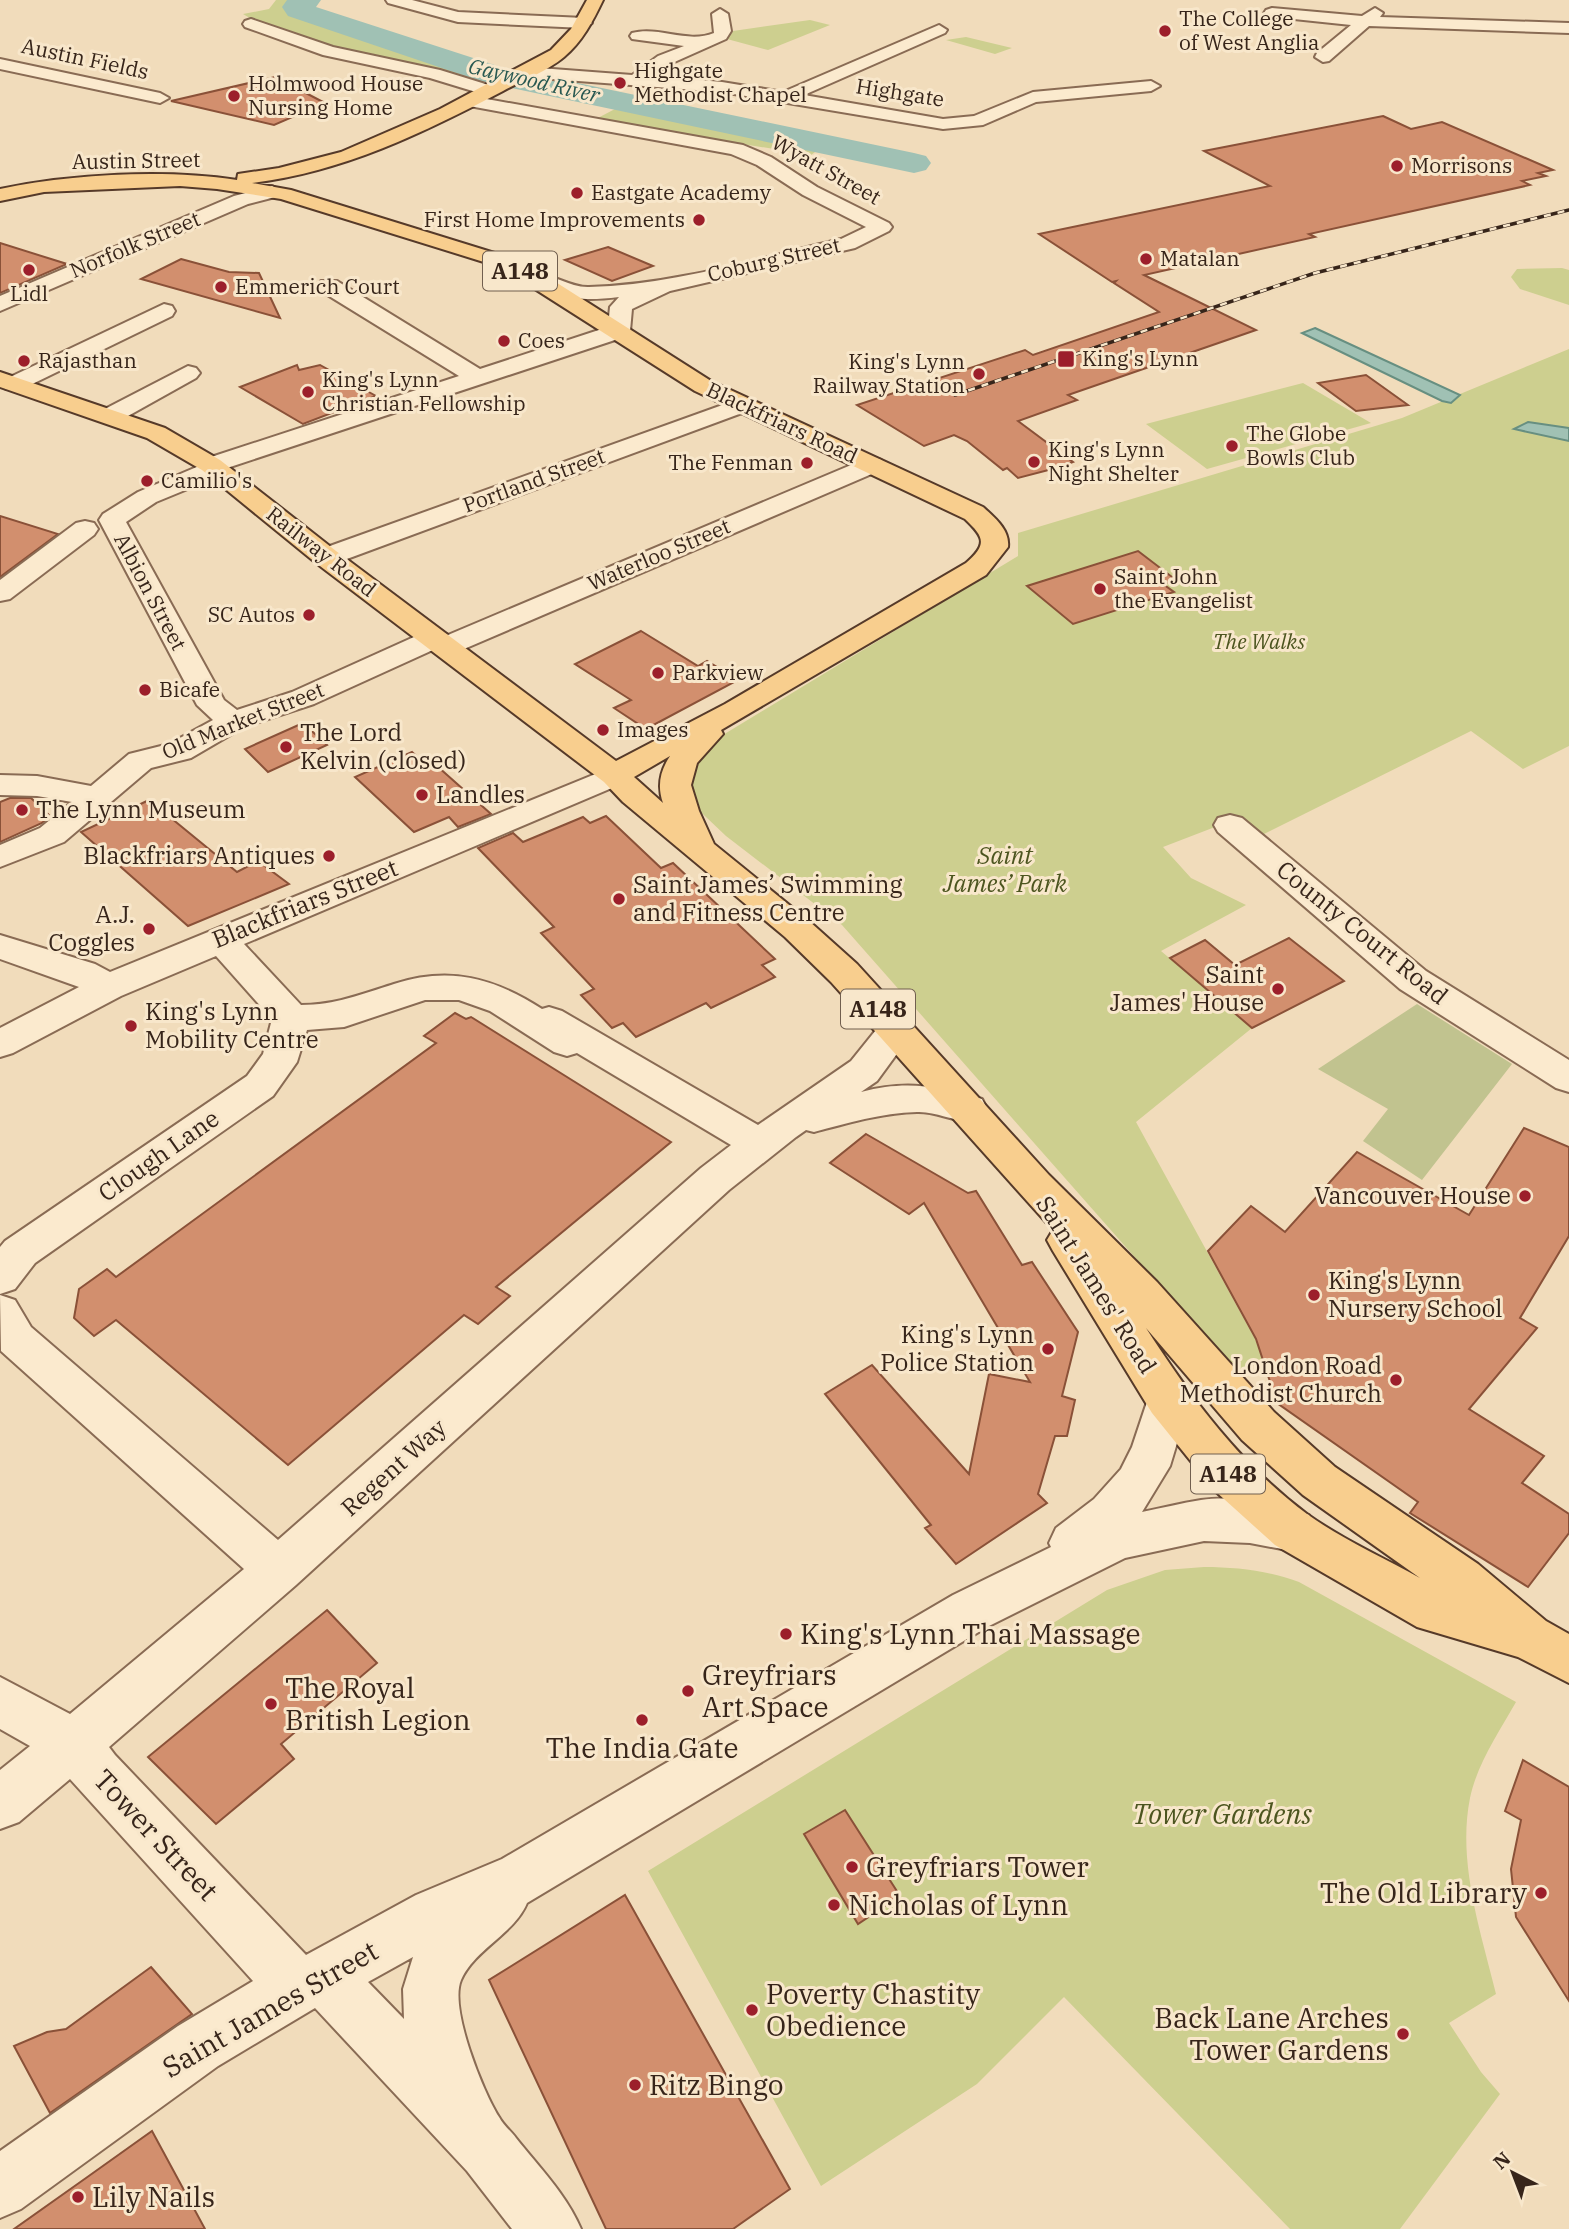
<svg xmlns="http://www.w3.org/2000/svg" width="1569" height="2229" viewBox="0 0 1569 2229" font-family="'IBM Plex Serif',serif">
<rect width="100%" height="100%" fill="#f1dcbb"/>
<!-- green -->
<g fill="#cdcf8f">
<path d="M 276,0 L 301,0 L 291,6 L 292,10 L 298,14 L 489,77 L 475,84 L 345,52 L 258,23 L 243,14 L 269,9 Z"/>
<path d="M 810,20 L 830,25 L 768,50 L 727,39 L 733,31 Z"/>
<path d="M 966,37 L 1012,48 L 995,54 L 946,40 Z"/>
<path d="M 634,99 L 829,142 L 811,155 L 594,120 Z"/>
<path d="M 1562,268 L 1569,270 L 1569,305 L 1520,289 L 1511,277 L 1517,269 Z"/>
<path d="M 1569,349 L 1569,746 L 1523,769 L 1471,731 L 1260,836 L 1230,816 L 1215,827 L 1163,847 L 1191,878 L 1246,905 L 1161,951 L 1252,1028 L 1136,1122 L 1255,1339 L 1265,1364 L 1243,1367 L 1236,1372 L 842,925 L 726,836 L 687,799 L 688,767 L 703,747 L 1018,556 L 1018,533 L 1402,418 Z"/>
<path d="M 1303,383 L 1371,423 L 1207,469 L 1146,424 Z"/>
<path d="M 1204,1567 C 1237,1567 1269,1571 1299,1582 L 1516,1702 C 1499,1732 1477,1764 1470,1798 C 1457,1863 1481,1932 1496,1994 L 1449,2023 L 1481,2072 L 1500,2094 L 1400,2229 L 1290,2229 L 1064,1997 L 977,2084 L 821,2186 L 648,1871 L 1107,1590 L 1165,1570 Z"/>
</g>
<!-- cemetery -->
<path fill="#c1c38f" d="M 1417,1004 L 1512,1064 L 1422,1180 L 1363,1141 L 1388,1109 L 1318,1069 Z"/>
<!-- water -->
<g fill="#a0c1b4" stroke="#678f81" stroke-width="2">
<path d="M 1315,328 L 1460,395 L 1451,403 L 1442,401 L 1302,333 Z"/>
<path d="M 1528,422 L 1569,428 L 1569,441 L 1514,429 Z"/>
</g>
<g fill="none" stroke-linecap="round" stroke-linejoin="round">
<!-- river -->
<path fill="#a0c1b4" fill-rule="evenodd" d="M 287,0 L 321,0 L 316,7 L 501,67 L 914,153 L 926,156 L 931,163 L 926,170 L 914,173 L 483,82 L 288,16 L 282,7 Z"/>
</g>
<!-- building -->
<g fill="#d28f6e" stroke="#8a5138" stroke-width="2">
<path d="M 275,77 L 325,103 L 274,125 L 171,101 Z"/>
<path d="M 1383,116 L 1411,129 L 1442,122 L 1553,170 L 1538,173 L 1546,176 L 1522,181 L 1530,185 L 1309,234 L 1315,237 L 1144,275 L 1256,330 L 1068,395 L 1077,400 L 1018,421 L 1073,462 L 1060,467 L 1018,478 L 1007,468 L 1003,470 L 967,441 L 954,435 L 924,446 L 857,405 L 1025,350 L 1033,355 L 1159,312 L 1114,283 L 1116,281 L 1112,282 L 1039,234 L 1270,186 L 1204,151 Z"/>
<path d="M 0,243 L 67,264 L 0,293 Z"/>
<path d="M 608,247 L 653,266 L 612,281 L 565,260 Z"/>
<path d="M 181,259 L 229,272 L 259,273 L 280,318 L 141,279 Z"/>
<path d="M 297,365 L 299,370 L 320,365 L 376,396 L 303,424 L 240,387 Z"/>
<path d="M 1366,375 L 1408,405 L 1356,411 L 1318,383 Z"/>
<path d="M 0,516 L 58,534 L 0,577 Z"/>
<path d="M 1138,551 L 1176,580 L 1163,584 L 1174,592 L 1073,624 L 1027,586 Z"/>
<path d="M 641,631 L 698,666 L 707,661 L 738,680 L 646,729 L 614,708 L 631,700 L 575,664 Z"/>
<path d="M 303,723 L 327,745 L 268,772 L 245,749 Z"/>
<path d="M 412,752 L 422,761 L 428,758 L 491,814 L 458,827 L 449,817 L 414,832 L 355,777 Z"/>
<path d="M 10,798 L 31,798 L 50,816 L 42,823 L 0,842 L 0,802 Z"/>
<path d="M 149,800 L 237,872 L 258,861 L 289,884 L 188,926 L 81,832 Z"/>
<path d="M 606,816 L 661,868 L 673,863 L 775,959 L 762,965 L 775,977 L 711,1008 L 706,1003 L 636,1037 L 623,1023 L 612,1028 L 581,995 L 594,989 L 541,933 L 554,927 L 478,848 L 513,833 L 523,842 L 583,817 L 590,823 Z"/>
<path d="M 1289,938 L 1344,981 L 1252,1028 L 1170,958 L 1205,940 L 1235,965 Z"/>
<path d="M 455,1013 L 466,1019 L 471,1017 L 671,1142 L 496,1287 L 510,1296 L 478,1324 L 464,1315 L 288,1465 L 116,1320 L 94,1336 L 74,1318 L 79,1289 L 107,1269 L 116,1277 L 436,1043 L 424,1036 Z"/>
<path d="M 1524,1128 L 1569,1147 L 1569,1236 L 1520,1318 L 1537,1328 L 1469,1409 L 1544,1456 L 1522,1483 L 1569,1514 L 1569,1533 L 1528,1587 L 1410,1513 L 1418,1502 L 1277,1403 L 1256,1339 L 1208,1251 L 1251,1206 L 1285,1232 L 1357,1152 L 1469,1215 Z"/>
<path d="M 866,1134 L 968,1193 L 976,1191 L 1022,1265 L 1032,1262 L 1078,1332 L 1062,1396 L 1075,1400 L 1067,1436 L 1055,1436 L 1038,1494 L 1047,1503 L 956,1564 L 925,1528 L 931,1525 L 825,1394 L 872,1365 L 969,1474 L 989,1374 L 1030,1382 L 924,1203 L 909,1214 L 830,1163 Z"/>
<path d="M 327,1610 L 377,1663 L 281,1744 L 294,1759 L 216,1824 L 148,1757 Z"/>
<path d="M 1523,1760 L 1569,1787 L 1569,2001 L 1516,1917 L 1511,1869 L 1521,1820 L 1505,1811 Z"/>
<path d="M 845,1810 L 900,1896 L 858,1924 L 804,1834 Z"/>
<path d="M 625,1895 L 790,2189 L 733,2229 L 606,2229 L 489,1980 Z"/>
<path d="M 151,1967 L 192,2014 L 50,2113 L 14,2046 L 47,2032 L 66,2029 Z"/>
<path d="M 152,2131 L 205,2229 L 14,2229 L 86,2178 Z"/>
</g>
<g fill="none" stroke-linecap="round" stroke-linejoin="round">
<defs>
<g id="minor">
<path d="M 386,0 L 412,0 L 458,12 L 584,18 L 592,23 L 584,28 L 458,22 L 388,3 Z"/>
<path d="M 1272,8 L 1362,16 L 1375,8 L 1383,13 L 1380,17 L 1569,23 L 1569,33 L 1369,26 L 1329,61 L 1323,62 L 1315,57 L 1317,53 L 1351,25 L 1266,16 L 1264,13 L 1266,10 Z"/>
<path d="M 720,9 L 728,14 L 731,31 L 726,39 L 670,64 L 653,76 L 722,82 L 783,92 L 939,25 L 947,30 L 945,33 L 804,95 L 943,119 L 974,116 L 1033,92 L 1151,81 L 1160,86 L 1151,91 L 1036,102 L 983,125 L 943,129 L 722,92 L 526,77 L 517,72 L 526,67 L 632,75 L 658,56 L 684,46 L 632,39 L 630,36 L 632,33 C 660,26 687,44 714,33 L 712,14 Z"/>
<path d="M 251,19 L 333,47 L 440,70 L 495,87 L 498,91 L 489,96 L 430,78 L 323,55 L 245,27 L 243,24 L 245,21 Z"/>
<path d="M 0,59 L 160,93 L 169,98 L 160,103 L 0,69 Z"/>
<path d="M 470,96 L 743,145 L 771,157 L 817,187 L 889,223 L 892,227 L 889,231 L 855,248 L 670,291 L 632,309 L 630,331 L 627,336 L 227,468 L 224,474 L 156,502 L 126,522 L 224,700 L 237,710 L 292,692 L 425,632 L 435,629 L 448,635 L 863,460 L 872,457 L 881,460 L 885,465 L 881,470 L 457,652 L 447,655 L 435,649 L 314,704 L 244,727 L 191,758 L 151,768 L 64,842 L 0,867 L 0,845 L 40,828 L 72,802 L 37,796 L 0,795 L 0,775 L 37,776 L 91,786 L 129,754 L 169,744 L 213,720 L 197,705 L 99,520 L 103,514 L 138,492 L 199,466 L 202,460 L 459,376 L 321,291 L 318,286 L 321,281 L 337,281 L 480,369 L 608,327 L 610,307 L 619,297 C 578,302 565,298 527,284 L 524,279 L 527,274 C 548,269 568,288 589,287 C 674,285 759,258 841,239 L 866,227 L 803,195 L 757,165 L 731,154 L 464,105 L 461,101 L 464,97 Z"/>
<path d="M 272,186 L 282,192 L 279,196 L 248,204 L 0,311 L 0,296 L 234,196 Z"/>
<path d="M 164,304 L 172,306 L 175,311 L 172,316 L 22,389 L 6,389 L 2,384 L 6,379 Z"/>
<path d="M 188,366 L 196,368 L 200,373 L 196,378 L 119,421 L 110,423 L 101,421 L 98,416 L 101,411 Z"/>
<path d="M 742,398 L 750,400 L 754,405 L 750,410 L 336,563 L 326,565 L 316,563 L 312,557 L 316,551 Z"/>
<path d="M 85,521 L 94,523 L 98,529 L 94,535 L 10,599 L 0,601 L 0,580 L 76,523 Z"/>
<path d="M 615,766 L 626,768 L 631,775 L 626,782 L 244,944 L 301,1005 C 335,1005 362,994 394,984 C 450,966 494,978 542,1009 L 549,1007 L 562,1011 L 758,1125 L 851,1061 L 884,1020 L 897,1016 L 910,1020 L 915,1029 L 877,1081 L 861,1092 C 906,1080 937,1086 982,1099 L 987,1109 L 982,1119 C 958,1126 940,1111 917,1112 C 881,1113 848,1123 814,1132 L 806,1130 L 796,1137 L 729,1190 L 296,1585 L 109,1747 L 115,1755 L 306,1955 L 416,1895 L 502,1859 L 953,1595 L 1051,1547 L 1049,1543 L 1056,1528 L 1094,1499 L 1121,1469 L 1132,1447 L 1152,1387 L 1168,1381 L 1184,1387 L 1190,1400 L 1170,1466 L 1142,1512 C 1162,1508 1182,1503 1201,1500 C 1235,1495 1277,1503 1309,1515 L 1315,1530 L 1309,1545 L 1292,1551 L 1250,1543 L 1204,1541 L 1125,1558 L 987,1627 L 527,1903 C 514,1934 475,1949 461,1980 C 449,2008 483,2092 499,2117 C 503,2125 511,2131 516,2138 C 539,2167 566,2194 581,2229 L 512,2229 L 467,2171 L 315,2008 L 218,2066 L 21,2209 L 0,2218 L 0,2151 L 178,2026 L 253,1981 L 70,1779 L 19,1822 L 0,1829 L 0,1770 L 30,1746 L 0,1729 L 0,1677 L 70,1714 L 244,1569 L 1,1351 L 0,1295 L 15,1300 L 31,1327 L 278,1540 L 701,1168 L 731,1145 L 577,1053 L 567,1056 L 554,1052 L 490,1011 L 459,1000 L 425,1000 L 344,1027 L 307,1030 L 297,1062 L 273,1096 L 35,1263 L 15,1289 L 0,1294 L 0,1247 L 5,1241 L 247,1076 L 263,1054 L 272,1019 L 216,956 L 121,996 L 13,1053 L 0,1057 L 0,1028 L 79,987 L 0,959 L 0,935 L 95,964 L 110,972 ZM 413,1957 L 403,1989 L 404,2019 L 368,1982 Z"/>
<path d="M 1230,815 L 1242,818 L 1426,971 L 1569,1060 L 1569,1092 L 1556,1088 L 1400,989 L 1218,832 L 1214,825 L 1218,818 Z"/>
</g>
<path id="major" d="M 587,0 L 603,0 C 593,21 582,42 564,57 C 546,72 523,80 503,91 C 423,133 343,172 252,183 L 291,190 L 501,255 L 543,274 L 711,381 L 983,507 C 995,518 1010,530 1008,547 L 986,575 L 721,730 L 723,734 L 697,763 L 691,785 L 699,811 L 714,844 L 809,921 L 857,964 L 1049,1175 L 1157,1282 L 1274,1412 L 1335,1467 L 1478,1564 L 1546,1621 L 1569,1634 L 1569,1683 L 1518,1657 L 1417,1627 L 1275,1545 L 1214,1490 L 1152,1413 L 1053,1251 L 1047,1240 L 1053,1230 L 831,982 L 785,937 L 623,802 L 604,782 L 316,563 L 202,470 L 147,438 L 0,387 L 0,372 L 165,428 L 220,460 L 336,551 L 616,761 L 725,704 L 966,563 C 988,544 984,537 965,519 L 695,391 L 527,284 L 487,263 L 281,199 L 217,189 L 180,186 L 44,192 L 0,201 L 0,189 C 72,174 164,169 237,180 L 238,174 L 279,168 L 341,152 L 440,109 L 551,50 L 571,29 ZM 670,756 C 660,771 657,786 663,803 L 634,777 ZM 1146,1328 L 1242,1440 L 1303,1495 L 1420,1578 C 1384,1558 1340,1538 1307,1514 C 1240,1464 1191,1398 1146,1328 Z"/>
</defs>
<!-- minor casing -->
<use href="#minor" stroke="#896b54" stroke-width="4"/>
<!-- major casing -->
<use href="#major" stroke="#563a29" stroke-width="4"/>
<!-- minor -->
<use href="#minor" fill="#fbeace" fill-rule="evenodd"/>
<!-- major -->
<use href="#major" fill="#f8ce8e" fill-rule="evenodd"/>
<defs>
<path id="rail" d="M 955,395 L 1315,273 L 1569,210"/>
</defs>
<!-- rail casing -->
<use href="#rail" stroke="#37251a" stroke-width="3.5"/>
<!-- rail -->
<use href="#rail" stroke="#f8e7cb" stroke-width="2.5" stroke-dasharray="7" stroke-linecap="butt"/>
</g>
<!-- markers -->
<g fill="#9c1f2b" stroke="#f8e7cb" stroke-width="2.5">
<circle cx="1165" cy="31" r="7"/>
<circle cx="620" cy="83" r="7"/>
<circle cx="234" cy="96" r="7"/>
<circle cx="1397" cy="166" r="7"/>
<circle cx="577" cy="193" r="7"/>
<circle cx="699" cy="220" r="7"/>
<circle cx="1146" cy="259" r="7"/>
<circle cx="29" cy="270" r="7"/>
<circle cx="221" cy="287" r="7"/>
<circle cx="504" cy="341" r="7"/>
<rect x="1057" y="350" width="18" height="18" rx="3.5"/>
<circle cx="24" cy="361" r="7"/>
<circle cx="979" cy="374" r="7"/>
<circle cx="308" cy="392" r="7"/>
<circle cx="1232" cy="446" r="7"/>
<circle cx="1034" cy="462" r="7"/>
<circle cx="807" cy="463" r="7"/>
<circle cx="147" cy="481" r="7"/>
<circle cx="1100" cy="589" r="7"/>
<circle cx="309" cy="615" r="7"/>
<circle cx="658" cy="673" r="7"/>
<circle cx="145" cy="690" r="7"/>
<circle cx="603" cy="730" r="7"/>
<circle cx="286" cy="747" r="7"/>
<circle cx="422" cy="795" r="7"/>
<circle cx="22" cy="810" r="7"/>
<circle cx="329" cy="856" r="7"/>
<circle cx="619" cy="899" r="7"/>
<circle cx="149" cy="929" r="7"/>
<circle cx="1278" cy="989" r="7"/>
<circle cx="131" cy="1026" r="7"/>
<circle cx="1525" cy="1196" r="7"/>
<circle cx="1314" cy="1295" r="7"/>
<circle cx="1048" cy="1349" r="7"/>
<circle cx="1396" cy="1380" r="7"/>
<circle cx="786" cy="1634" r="7"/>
<circle cx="688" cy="1691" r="7"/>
<circle cx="271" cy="1704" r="7"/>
<circle cx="642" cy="1720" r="7"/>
<circle cx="852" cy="1867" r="7"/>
<circle cx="1541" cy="1893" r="7"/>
<circle cx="834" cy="1905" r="7"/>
<circle cx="752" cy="2010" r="7"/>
<circle cx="1403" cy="2034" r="7"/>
<circle cx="635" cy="2085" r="7"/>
<circle cx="78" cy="2197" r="7"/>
</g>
<g text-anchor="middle" stroke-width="6" stroke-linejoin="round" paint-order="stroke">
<!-- far-poi labels -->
<g font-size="21" fill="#37251a" stroke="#f8e7cb" text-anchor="start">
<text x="1179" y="26">The College<tspan x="1179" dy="24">of West Anglia</tspan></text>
<text x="634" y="78">Highgate<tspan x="634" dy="24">Methodist Chapel</tspan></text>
<text x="248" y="91">Holmwood House<tspan x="248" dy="24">Nursing Home</tspan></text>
<text x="1411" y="173">Morrisons</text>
<text x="591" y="200">Eastgate Academy</text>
<text x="685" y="227" text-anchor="end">First Home Improvements</text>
<text x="1160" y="266">Matalan</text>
<text x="235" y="294">Emmerich Court</text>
<text x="29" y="301" text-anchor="middle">Lidl</text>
<text x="518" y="348">Coes</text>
<text x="1082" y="366">King's Lynn</text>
<text x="38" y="368">Rajasthan</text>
<text x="965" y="369" text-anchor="end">King's Lynn<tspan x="965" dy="24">Railway Station</tspan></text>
<text x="322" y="387">King's Lynn<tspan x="322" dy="24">Christian Fellowship</tspan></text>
<text x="1246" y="441">The Globe<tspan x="1246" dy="24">Bowls Club</tspan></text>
<text x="1048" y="457">King's Lynn<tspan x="1048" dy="24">Night Shelter</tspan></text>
<text x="793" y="470" text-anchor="end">The Fenman</text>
<text x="161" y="488">Camilio's</text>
<text x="1114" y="584">Saint John<tspan x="1114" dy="24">the Evangelist</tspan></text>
<text x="295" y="622" text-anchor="end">SC Autos</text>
<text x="672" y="680">Parkview</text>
<text x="159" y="697">Bicafe</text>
<text x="617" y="737">Images</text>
</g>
<!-- far-street labels -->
<g font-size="21" fill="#37251a" stroke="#f8e7cb">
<text transform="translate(85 59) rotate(12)" y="7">Austin Fields</text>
<text transform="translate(900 93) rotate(9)" y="7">Highgate</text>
<text transform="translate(136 161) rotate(-1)" y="7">Austin Street</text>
<text transform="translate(826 170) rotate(29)" y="7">Wyatt Street</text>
<text transform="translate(135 245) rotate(-23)" y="7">Norfolk Street</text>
<text transform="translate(774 260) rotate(-13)" y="7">Coburg Street</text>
<text transform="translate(782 423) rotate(25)" y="7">Blackfriars Road</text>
<text transform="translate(534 481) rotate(-20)" y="7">Portland Street</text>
<text transform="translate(321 552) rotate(38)" y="7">Railway Road</text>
<text transform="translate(659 555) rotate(-23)" y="7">Waterloo Street</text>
<text transform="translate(150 592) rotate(62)" y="7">Albion Street</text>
<text transform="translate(243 721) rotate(-22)" y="7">Old Market Street</text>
</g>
<!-- far-water labels -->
<g font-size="21" font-style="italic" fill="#285851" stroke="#f8e7cb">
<text transform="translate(534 81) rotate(13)" y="7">Gaywood River</text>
</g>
<!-- far-park labels -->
<g font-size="21" font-style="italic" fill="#4c551f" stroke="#f8e7cb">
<text x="1259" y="649">The Walks</text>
</g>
<!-- shield labels -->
<g fill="#f8e7cb" stroke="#715f4f" stroke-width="2">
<rect x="483" y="251.5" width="74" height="39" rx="5"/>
<rect x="841" y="989.5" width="74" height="39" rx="5"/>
<rect x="1191" y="1454.5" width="74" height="39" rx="5"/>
</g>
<g font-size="23" font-weight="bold" fill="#37251a">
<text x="520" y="279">A148</text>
<text x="878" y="1017">A148</text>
<text x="1228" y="1482">A148</text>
</g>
<!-- poi labels -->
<g font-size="24" fill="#37251a" stroke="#f8e7cb" text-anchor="start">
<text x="300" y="741">The Lord<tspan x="300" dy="28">Kelvin (closed)</tspan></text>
<text x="436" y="803">Landles</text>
<text x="36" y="818">The Lynn Museum</text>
<text x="315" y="864" text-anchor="end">Blackfriars Antiques</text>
<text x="633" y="893">Saint James’ Swimming<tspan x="633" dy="28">and Fitness Centre</tspan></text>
<text x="135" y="923" text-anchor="end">A.J.<tspan x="135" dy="28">Coggles</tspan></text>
<text x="1264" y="983" text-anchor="end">Saint<tspan x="1264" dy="28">James' House</tspan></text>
<text x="145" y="1020">King's Lynn<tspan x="145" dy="28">Mobility Centre</tspan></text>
<text x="1511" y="1204" text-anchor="end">Vancouver House</text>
<text x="1328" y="1289">King's Lynn<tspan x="1328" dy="28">Nursery School</tspan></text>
<text x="1034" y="1343" text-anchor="end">King's Lynn<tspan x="1034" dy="28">Police Station</tspan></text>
<text x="1382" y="1374" text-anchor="end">London Road<tspan x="1382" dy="28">Methodist Church</tspan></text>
</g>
<!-- park labels -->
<g font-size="24" font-style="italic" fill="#4c551f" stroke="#f8e7cb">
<text x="1005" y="864">Saint<tspan x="1005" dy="28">James’ Park</tspan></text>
</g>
<!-- street labels -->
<g font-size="24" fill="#37251a" stroke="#f8e7cb">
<text transform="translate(305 904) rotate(-22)" y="8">Blackfriars Street</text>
<text transform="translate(1362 933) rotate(39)" y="8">County Court Road</text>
<text transform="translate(159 1156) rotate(-35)" y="8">Clough Lane</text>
<text transform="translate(1096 1285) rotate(58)" y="8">Saint James' Road</text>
<text transform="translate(394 1468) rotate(-42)" y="8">Regent Way</text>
</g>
<!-- near-poi labels -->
<g font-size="28" fill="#37251a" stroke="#f8e7cb" text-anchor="start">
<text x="800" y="1644">King's Lynn Thai Massage</text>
<text x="702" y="1685">Greyfriars<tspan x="702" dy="32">Art Space</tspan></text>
<text x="285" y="1698">The Royal<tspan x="285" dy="32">British Legion</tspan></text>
<text x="642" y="1758" text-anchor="middle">The India Gate</text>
<text x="866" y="1877">Greyfriars Tower</text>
<text x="1527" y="1903" text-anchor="end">The Old Library</text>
<text x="848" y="1915">Nicholas of Lynn</text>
<text x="766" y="2004">Poverty Chastity<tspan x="766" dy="32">Obedience</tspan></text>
<text x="1389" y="2028" text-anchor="end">Back Lane Arches<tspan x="1389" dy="32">Tower Gardens</tspan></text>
<text x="649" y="2095">Ritz Bingo</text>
<text x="92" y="2207">Lily Nails</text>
</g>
<!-- near-park labels -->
<g font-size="28" font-style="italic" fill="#4c551f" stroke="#f8e7cb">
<text x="1222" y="1824">Tower Gardens</text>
</g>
<!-- near-street labels -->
<g font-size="28" fill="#37251a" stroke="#f8e7cb">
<text transform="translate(156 1835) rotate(47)" y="10">Tower Street</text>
<text transform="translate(270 2009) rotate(-30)" y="10">Saint James Street</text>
</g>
</g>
<!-- north arrow -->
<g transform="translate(1513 2173) rotate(318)" stroke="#f8e7cb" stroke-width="5" paint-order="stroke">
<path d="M0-5L12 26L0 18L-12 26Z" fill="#37251a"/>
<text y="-10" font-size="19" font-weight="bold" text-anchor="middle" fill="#37251a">N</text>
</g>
</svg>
